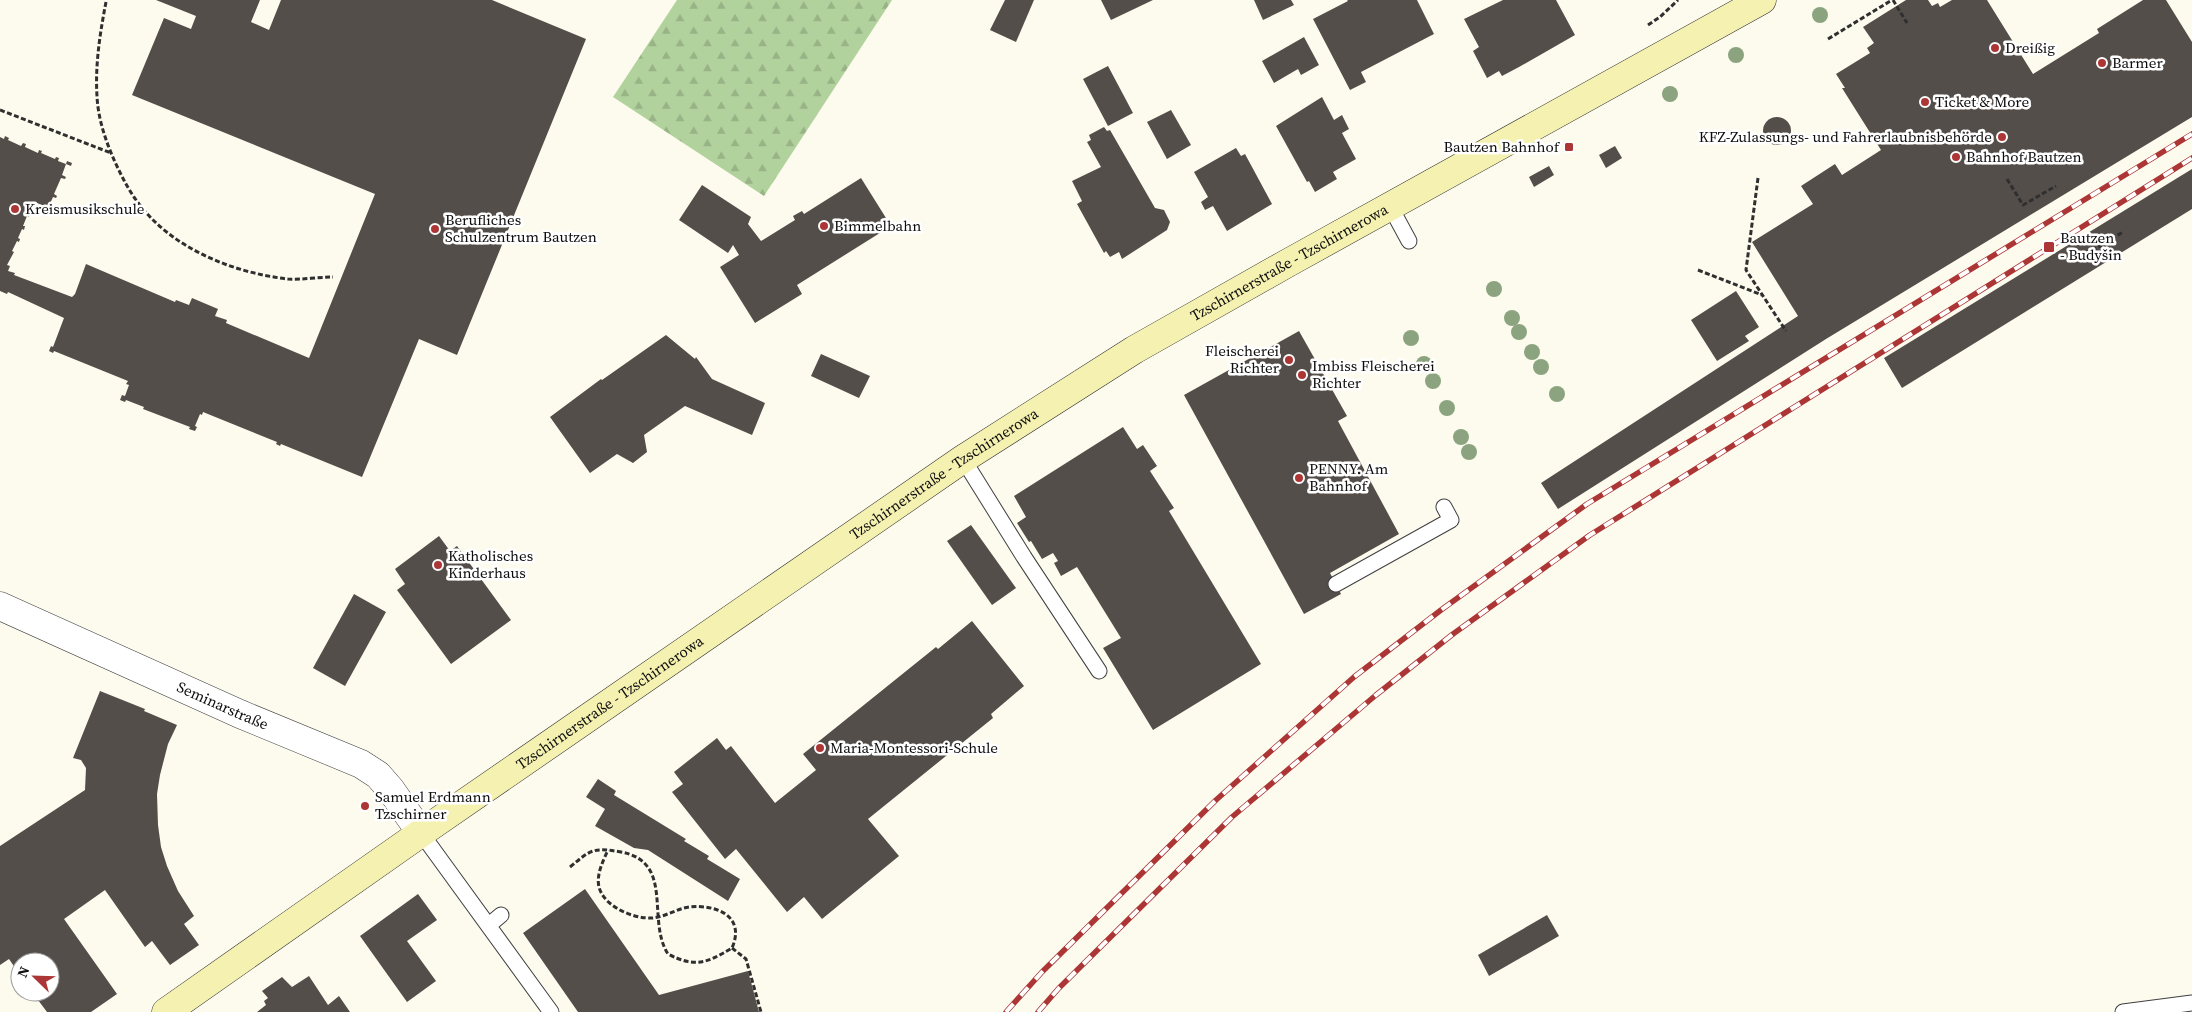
<svg xmlns="http://www.w3.org/2000/svg" width="2192" height="1012" viewBox="0 0 2192 1012" font-family="'Source Serif 4',serif">
<defs>
<pattern id="forest-firs" width="22" height="20" patternUnits="userSpaceOnUse" patternTransform="scale(1.25)"><rect width="22" height="20" fill="#b2d29d"/><path d="M5 1l3.5 6h-7zM16 11l3.5 6h-7z" fill="#98b386"/></pattern>
</defs>
<rect width="100%" height="100%" fill="#fdfbee"/>
<!-- forest -->
<path fill="url(#forest-firs)" d="M 677,0 L 892,0 L 764,196 L 613,97 Z"/>
<!-- building -->
<g fill="#544e4a">
<path d="M 156,0 L 260,0 L 251,22 L 269,30 L 281,0 L 492,0 L 586,39 L 457,355 L 419,339 L 362,477 L 281,444 L 280,446 L 276,444 L 277,442 L 203,412 L 202,415 L 200,414 L 195,426 L 197,427 L 195,431 L 189,429 L 190,427 L 143,409 L 144,407 L 126,400 L 125,402 L 120,400 L 122,395 L 125,396 L 129,385 L 126,384 L 128,381 L 54,351 L 53,353 L 49,351 L 51,346 L 53,347 L 64,318 L 8,292 L 7,294 L 0,291 L 0,137 L 4,139 L 5,136 L 9,138 L 8,140 L 21,146 L 23,143 L 26,144 L 25,147 L 38,153 L 39,150 L 42,151 L 41,153 L 55,159 L 56,157 L 59,158 L 58,161 L 66,164 L 67,161 L 72,163 L 71,166 L 66,164 L 62,175 L 66,177 L 65,179 L 61,178 L 54,194 L 57,196 L 56,198 L 53,197 L 49,206 L 54,208 L 52,212 L 47,210 L 48,208 L 35,202 L 33,206 L 31,206 L 28,214 L 30,215 L 29,217 L 27,216 L 23,226 L 25,226 L 24,230 L 22,229 L 18,238 L 20,239 L 19,242 L 17,241 L 12,251 L 14,252 L 7,265 L 10,266 L 8,271 L 15,273 L 14,275 L 72,297 L 75,294 L 86,264 L 175,302 L 176,300 L 189,305 L 192,298 L 218,309 L 215,316 L 227,320 L 226,323 L 309,358 L 375,194 L 132,95 L 164,18 L 191,29 L 196,16 Z"/>
<path d="M 1005,0 L 1034,0 L 1016,42 L 990,30 Z"/>
<path d="M 1101,0 L 1153,0 L 1111,20 Z"/>
<path d="M 1254,0 L 1291,0 L 1294,5 L 1263,20 Z"/>
<path d="M 1347,0 L 1417,0 L 1434,34 L 1361,72 L 1366,82 L 1350,90 L 1313,19 L 1348,1 Z"/>
<path d="M 1503,0 L 1556,0 L 1575,35 L 1519,67 L 1502,76 L 1499,71 L 1487,78 L 1473,51 L 1479,47 L 1464,19 Z"/>
<path d="M 1906,0 L 1928,0 L 1932,6 L 1938,3 L 1940,7 L 1952,0 L 1987,0 L 2033,74 L 2099,33 L 2097,29 L 2143,0 L 2166,0 L 2192,42 L 2192,117 L 1826,339 L 1558,509 L 1541,483 L 1798,316 L 1752,242 L 1813,204 L 1801,186 L 1835,164 L 1842,175 L 1881,150 L 1842,88 L 1845,88 L 1836,74 L 1870,53 L 1867,48 L 1874,43 L 1863,27 Z"/>
<path d="M 1304,37 L 1319,65 L 1301,75 L 1298,69 L 1274,83 L 1262,61 Z"/>
<path d="M 1108,66 L 1133,113 L 1108,126 L 1083,79 Z"/>
<path d="M 1322,97 L 1334,120 L 1342,115 L 1349,129 L 1342,133 L 1356,159 L 1333,172 L 1337,179 L 1315,192 L 1309,181 L 1307,182 L 1276,126 Z"/>
<path d="M 1171,110 L 1191,145 L 1167,159 L 1147,122 Z"/>
<circle cx="1777" cy="131" r="14"/>
<path d="M 1104,127 L 1107,131 L 1110,130 L 1155,208 L 1164,210 L 1170,222 L 1167,230 L 1122,259 L 1119,252 L 1110,257 L 1106,251 L 1104,253 L 1077,204 L 1082,201 L 1072,181 L 1101,167 L 1087,142 L 1091,140 L 1089,135 Z"/>
<path d="M 1615,146 L 1622,158 L 1606,168 L 1599,155 Z"/>
<path d="M 1236,148 L 1241,156 L 1245,154 L 1272,204 L 1227,231 L 1213,206 L 1205,210 L 1201,202 L 1208,197 L 1194,172 Z"/>
<path d="M 1549,166 L 1554,175 L 1534,187 L 1529,177 Z"/>
<path d="M 2192,169 L 2192,209 L 1902,388 L 1884,358 Z"/>
<path d="M 861,178 L 891,226 L 797,285 L 802,294 L 755,323 L 720,267 L 739,255 L 733,245 L 728,253 L 679,220 L 702,185 L 751,217 L 748,224 L 761,241 L 795,220 L 793,216 L 802,211 L 804,214 Z"/>
<path d="M 1736,291 L 1759,327 L 1745,336 L 1749,341 L 1717,361 L 1691,320 Z"/>
<path d="M 1299,331 L 1347,416 L 1338,421 L 1399,534 L 1330,573 L 1341,594 L 1304,614 L 1184,395 Z"/>
<path d="M 666,335 L 695,359 L 696,357 L 712,379 L 765,403 L 752,435 L 685,406 L 644,435 L 647,452 L 633,463 L 617,454 L 590,473 L 550,417 L 601,379 L 602,380 Z"/>
<path d="M 821,354 L 870,376 L 859,398 L 811,376 Z"/>
<path d="M 1123,427 L 1137,449 L 1143,445 L 1157,466 L 1150,471 L 1174,508 L 1169,511 L 1261,664 L 1153,730 L 1103,648 L 1121,638 L 1077,567 L 1061,576 L 1054,563 L 1058,561 L 1053,553 L 1042,559 L 1031,541 L 1029,542 L 1017,523 L 1026,517 L 1014,496 Z"/>
<path d="M 971,525 L 1016,588 L 992,605 L 947,541 Z"/>
<path d="M 439,536 L 450,551 L 457,546 L 511,620 L 451,664 L 397,590 L 405,584 L 395,569 Z"/>
<path d="M 354,594 L 386,612 L 345,686 L 313,668 Z"/>
<path d="M 972,621 L 1024,686 L 991,714 L 993,718 L 868,819 L 899,856 L 822,919 L 804,897 L 787,912 L 736,849 L 725,859 L 672,792 L 683,784 L 674,772 L 717,738 L 726,750 L 731,746 L 775,803 L 816,770 L 803,754 L 936,647 L 938,649 Z"/>
<path d="M 100,691 L 145,709 L 144,711 L 177,725 L 168,744 L 160,775 L 157,794 L 158,825 L 161,847 L 167,866 L 178,891 L 194,916 L 184,924 L 199,945 L 170,965 L 152,941 L 145,947 L 105,890 L 64,919 L 117,994 L 91,1012 L 47,1012 L 32,992 L 50,992 L 50,962 L 20,962 L 20,975 L 9,959 L 0,965 L 0,846 L 85,790 L 86,768 L 81,760 L 73,758 Z"/>
<path d="M 598,779 L 616,791 L 614,795 L 686,839 L 684,841 L 709,856 L 707,859 L 740,879 L 728,901 L 648,850 L 634,848 L 595,826 L 605,809 L 586,797 Z"/>
<path d="M 585,889 L 659,995 L 748,971 L 759,1012 L 578,1012 L 523,933 Z"/>
<path d="M 418,894 L 437,920 L 407,941 L 436,981 L 407,1002 L 360,936 Z"/>
<path d="M 1547,915 L 1559,936 L 1489,976 L 1478,955 Z"/>
<path d="M 309,976 L 328,1005 L 339,996 L 350,1012 L 257,1012 L 266,1005 L 264,1001 L 268,998 L 262,991 L 282,977 L 292,987 Z"/>
</g>
<g fill="none" stroke-linecap="round" stroke-linejoin="round">
<defs>
<g id="lane">
<path d="M 1390,206 L 1409,241"/>
<path d="M 963,459 L 1024,557 L 1099,671"/>
<path d="M 1336,584 L 1451,520 L 1444,507"/>
<path d="M 421,833 L 551,1012"/>
<path d="M 489,925 L 501,915"/>
<path d="M 2123,1012 L 2192,1003"/>
</g>
<g id="street">
<path id="s1" d="M 0,606 L 240,714 L 361,764 L 378,775 L 391,790 L 421,833"/>
</g>
<g id="secondary">
<path id="s2" d="M 166,1012 L 421,833 L 963,459 L 1134,350 L 1286,264 L 1762,0"/>
</g>
</defs>
<!-- lane casing -->
<use href="#lane" stroke="#404040" stroke-width="17"/>
<!-- street casing -->
<use href="#street" stroke="#404040" stroke-width="29"/>
<!-- secondary casing -->
<use href="#secondary" stroke="#2f2f2f" stroke-width="29"/>
<!-- path -->
<g stroke="#2f2f2f" stroke-width="3" stroke-dasharray="5 2.5" stroke-linecap="butt">
<path d="M 1893,0 L 1907,23"/>
<path d="M 106,2 C 100,33 95,65 97,96 C 98,119 106,142 115,162 C 122,177 129,191 139,204 C 173,249 234,273 288,279 C 302,280 319,277 333,277"/>
<path d="M 1648,25 L 1660,17 L 1678,0"/>
<path d="M 1828,39 L 1892,0"/>
<path d="M 0,110 L 111,153"/>
<path d="M 1758,178 L 1746,270 L 1786,331"/>
<path d="M 2007,179 L 2023,205 L 2056,186"/>
<path d="M 2092,251 L 2123,232"/>
<path d="M 1698,270 L 1762,295"/>
<path d="M 570,867 C 591,850 592,847 621,852 C 675,862 646,920 668,954 C 695,968 707,963 732,948 C 746,916 716,904 689,907 C 676,909 665,917 652,918 C 634,919 604,907 599,887 C 596,875 603,861 608,850"/>
<path d="M 732,948 L 746,959 L 761,1012"/>
</g>
<!-- lane -->
<use href="#lane" stroke="#fff" stroke-width="15"/>
<!-- street -->
<use href="#street" stroke="#fff" stroke-width="28"/>
<!-- secondary -->
<use href="#secondary" stroke="#f5f1b1" stroke-width="28"/>
<defs>
<g id="rail">
<path d="M 1006,1012 L 1042,972 L 1216,800 L 1354,677 L 1441,610 L 1587,504 L 2192,134"/>
<path d="M 1038,1012 L 1059,988 L 1232,817 L 1376,695 L 1453,634 L 1590,535 L 2192,158"/>
</g>
</defs>
<!-- rail casing -->
<use href="#rail" stroke="#ac3535" stroke-width="5.5"/>
<!-- rail -->
<use href="#rail" stroke="#fff" stroke-width="4" stroke-dasharray="11" stroke-linecap="butt"/>
</g>
<!-- trees -->
<g fill="#8ba47f">
<circle cx="1820" cy="15" r="8"/>
<circle cx="1736" cy="55" r="8"/>
<circle cx="1670" cy="94" r="8"/>
<circle cx="1494" cy="289" r="8"/>
<circle cx="1512" cy="318" r="8"/>
<circle cx="1519" cy="332" r="8"/>
<circle cx="1411" cy="338" r="8"/>
<circle cx="1532" cy="352" r="8"/>
<circle cx="1424" cy="364" r="8"/>
<circle cx="1541" cy="367" r="8"/>
<circle cx="1433" cy="381" r="8"/>
<circle cx="1557" cy="394" r="8"/>
<circle cx="1447" cy="408" r="8"/>
<circle cx="1461" cy="437" r="8"/>
<circle cx="1469" cy="452" r="8"/>
</g>
<!-- markers -->
<g fill="#ac3535" stroke="#fff" stroke-width="2">
<circle cx="1995" cy="48" r="5"/>
<circle cx="2102" cy="63" r="5"/>
<circle cx="1925" cy="102" r="5"/>
<circle cx="2002" cy="137" r="5"/>
<rect x="1564" y="142" width="10" height="10" rx="2.5"/>
<circle cx="1956" cy="157" r="5"/>
<circle cx="15" cy="209" r="5"/>
<circle cx="824" cy="226" r="5"/>
<circle cx="435" cy="229" r="5"/>
<rect x="2043" y="241" width="12" height="12" rx="2.5"/>
<circle cx="1289" cy="360" r="5"/>
<circle cx="1302" cy="375" r="5"/>
<circle cx="1299" cy="478" r="5"/>
<circle cx="438" cy="565" r="5"/>
<circle cx="820" cy="748" r="5"/>
<circle cx="365" cy="806" r="5"/>
</g>
<g text-anchor="middle" stroke-width="5" stroke-linejoin="round" paint-order="stroke">
<!-- poi labels -->
<g font-size="15" fill="#0d0d0d" stroke="#fff" text-anchor="start">
<text x="2005" y="53">Dreißig</text>
<text x="2112" y="68">Barmer</text>
<text x="1935" y="107">Ticket &amp; More</text>
<text x="1992" y="142" text-anchor="end">KFZ-Zulassungs- und Fahrerlaubnisbehörde</text>
<text x="1559" y="152" text-anchor="end">Bautzen Bahnhof</text>
<text x="1966" y="162">Bahnhof Bautzen</text>
<text x="25" y="214">Kreismusikschule</text>
<text x="445" y="225">Berufliches<tspan x="445" dy="17">Schulzentrum Bautzen</tspan></text>
<text x="834" y="231">Bimmelbahn</text>
<text x="2060" y="243">Bautzen<tspan x="2060" dy="17">- Budyšin</tspan></text>
<text x="1279" y="356" text-anchor="end">Fleischerei<tspan x="1279" dy="17">Richter</tspan></text>
<text x="1312" y="371">Imbiss Fleischerei<tspan x="1312" dy="17">Richter</tspan></text>
<text x="1309" y="474">PENNY. Am<tspan x="1309" dy="17">Bahnhof</tspan></text>
<text x="448" y="561">Katholisches<tspan x="448" dy="17">Kinderhaus</tspan></text>
<text x="830" y="753">Maria-Montessori-Schule</text>
<text x="375" y="802">Samuel Erdmann<tspan x="375" dy="17">Tzschirner</tspan></text>
</g>
<!-- street labels -->
<g font-size="15" fill="#0d0d0d" stroke="#fff">
<text dy="5" stroke="none"><textPath href="#s2" startOffset="1351">Tzschirnerstraße - Tzschirnerowa</textPath></text>
<text dy="5" stroke="none"><textPath href="#s2" startOffset="946">Tzschirnerstraße - Tzschirnerowa</textPath></text>
<text dy="5" stroke="none"><textPath href="#s2" startOffset="541">Tzschirnerstraße - Tzschirnerowa</textPath></text>
<text dy="5" stroke="none"><textPath href="#s1" startOffset="244">Seminarstraße</textPath></text>
</g>
</g>
<!-- north arrow -->
<g transform="translate(35 977) rotate(293)"><circle r="24" fill="#ffffff" stroke="#9e9e9e"/>
<path d="M0-4L9 19L0 12L-9 19Z" fill="#ac3535"/>
<text y="-8" font-size="14" font-weight="bold" text-anchor="middle" fill="#0d0d0d">N</text>
</g>
</svg>
